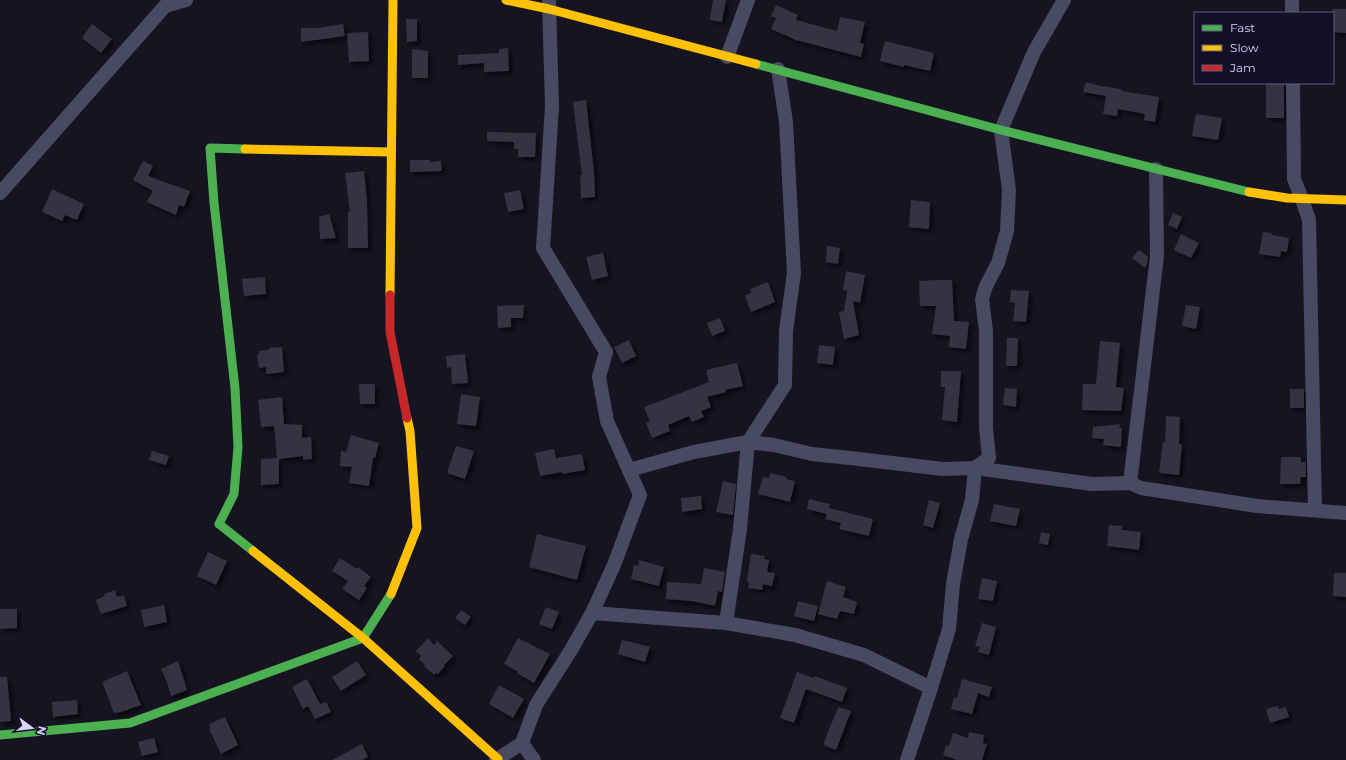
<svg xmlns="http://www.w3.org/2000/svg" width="1346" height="760" viewBox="0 0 1346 760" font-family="Montserrat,sans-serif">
<defs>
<filter id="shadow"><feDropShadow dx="3.5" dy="3.5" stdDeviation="2" flood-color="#0009"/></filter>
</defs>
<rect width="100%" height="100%" fill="#161421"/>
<!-- building -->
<g fill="#343243" filter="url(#shadow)">
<path d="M 713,0 L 726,0 L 722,22 L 710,20 Z"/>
<path d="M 776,5 L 798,15 L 796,20 L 837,31 L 840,17 L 865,22 L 860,43 L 864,44 L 861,57 L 796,40 L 771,29 L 776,18 L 771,16 Z"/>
<path d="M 1333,9 L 1346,9 L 1346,33 L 1333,32 Z"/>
<path d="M 406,19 L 417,19 L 417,41 L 407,42 Z"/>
<path d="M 92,24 L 112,39 L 101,53 L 82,38 Z"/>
<path d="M 343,24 L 345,36 L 301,42 L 301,28 L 317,28 Z"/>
<path d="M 368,32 L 369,61 L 349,62 L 347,33 Z"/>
<path d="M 885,41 L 934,53 L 930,71 L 904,65 L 904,67 L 880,61 Z"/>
<path d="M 508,48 L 509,71 L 484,72 L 484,63 L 458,65 L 458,55 L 499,53 L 499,49 Z"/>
<path d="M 412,49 L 428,51 L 428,78 L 412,78 Z"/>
<path d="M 1086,82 L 1105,87 L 1105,86 L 1123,90 L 1122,91 L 1159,97 L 1155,122 L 1144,120 L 1145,114 L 1118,109 L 1117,116 L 1103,114 L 1106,96 L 1083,92 Z"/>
<rect x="1266" y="83" width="18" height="35"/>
<path d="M 586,100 L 594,172 L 595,197 L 581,198 L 580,175 L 582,175 L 573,102 Z"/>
<path d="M 1196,114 L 1222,118 L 1218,140 L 1192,136 Z"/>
<path d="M 487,132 L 536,133 L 535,157 L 518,157 L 518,149 L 514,149 L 514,142 L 487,141 Z"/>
<path d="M 410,160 L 430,160 L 430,162 L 441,161 L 442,171 L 410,172 Z"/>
<path d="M 143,161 L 153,166 L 148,176 L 190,191 L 184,207 L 179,205 L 176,215 L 147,202 L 153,191 L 133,180 Z"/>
<path d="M 364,171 L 367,200 L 368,248 L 348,248 L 348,212 L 350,212 L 345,173 Z"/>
<path d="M 52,189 L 84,204 L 77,220 L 65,215 L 62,221 L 42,212 Z"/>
<path d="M 520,190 L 524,209 L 508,212 L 504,193 Z"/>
<path d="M 911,200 L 930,202 L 929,229 L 909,227 Z"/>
<path d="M 1173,213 L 1182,217 L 1177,229 L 1168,225 Z"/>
<path d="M 329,214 L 336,238 L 320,239 L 319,217 Z"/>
<path d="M 1263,232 L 1272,233 L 1272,235 L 1289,238 L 1287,252 L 1281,251 L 1280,257 L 1259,254 Z"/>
<path d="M 1181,234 L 1199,243 L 1191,258 L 1174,250 Z"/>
<path d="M 827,246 L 840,248 L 838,264 L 826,262 Z"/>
<path d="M 1138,251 L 1141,251 L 1148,257 L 1147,265 L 1145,268 L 1132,258 Z"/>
<path d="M 603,253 L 608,276 L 592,280 L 586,257 Z"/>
<path d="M 846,271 L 865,275 L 860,303 L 853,301 L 859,335 L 844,339 L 839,312 L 844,311 L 847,291 L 843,290 Z"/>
<path d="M 265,277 L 266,294 L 244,296 L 242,279 Z"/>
<path d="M 938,280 L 952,280 L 954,321 L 969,322 L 966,349 L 949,347 L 950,336 L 932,334 L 936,306 L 920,306 L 919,281 Z"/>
<path d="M 768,282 L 775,302 L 751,312 L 745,296 L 751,293 L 750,289 Z"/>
<path d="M 1011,290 L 1029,291 L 1026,322 L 1013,321 L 1015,303 L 1010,302 Z"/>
<path d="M 524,305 L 523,318 L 511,318 L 511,327 L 498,328 L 497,306 Z"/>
<path d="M 1186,305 L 1200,307 L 1196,329 L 1182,326 Z"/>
<path d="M 720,318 L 725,331 L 712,336 L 707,323 Z"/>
<path d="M 1007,338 L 1018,338 L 1017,366 L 1006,366 Z"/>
<path d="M 629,340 L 636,356 L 622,363 L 614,347 Z"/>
<path d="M 1100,341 L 1120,343 L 1116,387 L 1124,388 L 1121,411 L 1082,410 L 1083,384 L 1096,384 Z"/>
<path d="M 819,345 L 835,347 L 833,365 L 817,363 Z"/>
<path d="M 282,347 L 284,372 L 266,374 L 266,367 L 259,368 L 257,354 L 259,354 L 259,351 L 269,350 L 269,348 Z"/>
<path d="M 465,354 L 468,383 L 452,384 L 451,367 L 447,368 L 446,356 Z"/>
<path d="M 737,363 L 743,386 L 725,390 L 726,392 L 707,397 L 711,407 L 701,411 L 704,417 L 692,422 L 689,416 L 668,425 L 670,431 L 652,438 L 646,423 L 650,422 L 644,407 L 709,382 L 706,370 Z"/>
<path d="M 941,371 L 961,371 L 957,422 L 942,420 L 945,387 L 941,387 Z"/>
<path d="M 359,384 L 375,384 L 375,404 L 360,404 Z"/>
<path d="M 1005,388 L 1017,389 L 1016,407 L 1003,405 Z"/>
<rect x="1290" y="389" width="14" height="19"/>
<path d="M 461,394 L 480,397 L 476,426 L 457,424 Z"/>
<path d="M 282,397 L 284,424 L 302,425 L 302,438 L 311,437 L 312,459 L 303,460 L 303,456 L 279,459 L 279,484 L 261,485 L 261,459 L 277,458 L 274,426 L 261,427 L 258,400 Z"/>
<path d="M 1166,416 L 1180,417 L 1179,444 L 1182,444 L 1179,475 L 1159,473 L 1163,442 L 1165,443 Z"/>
<path d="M 1120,424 L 1119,428 L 1122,428 L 1121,447 L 1103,445 L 1104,439 L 1092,438 L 1093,427 Z"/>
<path d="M 351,435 L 379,443 L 375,458 L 373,458 L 369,486 L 349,483 L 352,467 L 340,466 L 341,451 L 346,452 Z"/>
<path d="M 456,446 L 474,451 L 465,479 L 447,473 Z"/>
<path d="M 554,449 L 556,458 L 582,454 L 585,470 L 562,474 L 562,472 L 540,476 L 535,453 Z"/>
<path d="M 152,451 L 169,456 L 166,465 L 149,460 Z"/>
<path d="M 1281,457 L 1301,457 L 1301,462 L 1306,462 L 1306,477 L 1301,477 L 1300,484 L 1280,484 Z"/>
<path d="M 770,473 L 786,477 L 786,479 L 795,481 L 790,502 L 758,494 L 763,477 L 769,478 Z"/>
<path d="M 723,481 L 736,484 L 733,515 L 716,512 Z"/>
<path d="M 701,496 L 702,509 L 682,512 L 681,498 Z"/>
<path d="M 809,499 L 830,504 L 829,508 L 873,519 L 869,536 L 839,529 L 841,523 L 825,519 L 827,514 L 807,509 Z"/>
<path d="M 929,500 L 940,503 L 933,528 L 923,525 Z"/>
<path d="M 994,504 L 1020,509 L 1016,526 L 990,521 Z"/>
<path d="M 1109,525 L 1122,526 L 1122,530 L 1141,532 L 1139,550 L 1107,546 Z"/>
<path d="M 1041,532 L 1050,534 L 1048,545 L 1039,543 Z"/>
<path d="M 537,534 L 586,546 L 577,580 L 529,567 Z"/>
<path d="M 208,552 L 227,561 L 216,585 L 197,576 Z"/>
<path d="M 751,554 L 765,556 L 764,559 L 769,560 L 767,572 L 775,573 L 772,586 L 763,584 L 762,590 L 748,588 L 749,582 L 747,581 Z"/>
<path d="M 340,558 L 357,569 L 358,567 L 371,577 L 364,586 L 367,588 L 359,600 L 342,589 L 348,581 L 332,571 Z"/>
<path d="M 639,560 L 664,567 L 659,586 L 631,579 L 634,565 L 638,566 Z"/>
<path d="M 704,568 L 725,572 L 722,592 L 718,591 L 715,606 L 692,601 L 666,599 L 667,582 L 701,584 Z"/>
<path d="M 1334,573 L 1346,573 L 1346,597 L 1333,596 Z"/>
<path d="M 982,578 L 997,581 L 993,601 L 978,599 Z"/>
<path d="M 827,581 L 846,587 L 843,597 L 857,602 L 854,614 L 840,611 L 837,619 L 818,614 Z"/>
<path d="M 115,590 L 117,597 L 124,595 L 127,606 L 101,614 L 96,600 L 105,596 L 104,594 Z"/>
<path d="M 798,601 L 818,606 L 814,621 L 794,616 Z"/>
<path d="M 164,605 L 167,622 L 144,627 L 141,610 Z"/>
<path d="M 546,607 L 559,612 L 552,629 L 539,624 Z"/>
<path d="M 0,609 L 17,609 L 17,628 L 0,629 Z"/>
<path d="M 461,610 L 471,617 L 465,625 L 455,618 Z"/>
<path d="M 982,623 L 996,627 L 989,655 L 978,652 L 980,647 L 975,646 Z"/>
<path d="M 428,638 L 434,645 L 437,641 L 453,656 L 444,665 L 445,666 L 438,674 L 436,673 L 434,675 L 424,666 L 425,665 L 419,659 L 421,656 L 416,651 Z"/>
<path d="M 518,638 L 550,654 L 534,683 L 517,673 L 518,672 L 504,664 Z"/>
<path d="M 622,640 L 650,647 L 645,662 L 618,654 Z"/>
<path d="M 178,661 L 187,690 L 171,696 L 166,680 L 161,669 Z"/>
<path d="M 357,661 L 366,675 L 341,691 L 332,677 Z"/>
<path d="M 127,671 L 141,705 L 121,712 L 114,713 L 102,682 Z"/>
<path d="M 797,672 L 814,678 L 815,676 L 847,688 L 842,702 L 806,689 L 794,723 L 780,718 Z"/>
<path d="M 0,677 L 7,677 L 11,721 L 0,722 Z"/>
<path d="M 307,679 L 320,704 L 326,702 L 331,712 L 315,719 L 308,706 L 303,709 L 292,687 Z"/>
<path d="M 962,679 L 992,687 L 989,697 L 978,693 L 972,714 L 951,709 L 954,697 L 957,698 Z"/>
<path d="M 499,685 L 524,699 L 513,718 L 489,704 Z"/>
<path d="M 77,700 L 78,714 L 53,717 L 52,702 Z"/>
<path d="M 1278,706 L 1279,709 L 1286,707 L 1289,717 L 1270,723 L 1266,709 Z"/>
<path d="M 838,707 L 851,711 L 836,750 L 823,745 Z"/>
<path d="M 225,717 L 238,745 L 221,754 L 209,729 L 211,729 L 209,724 Z"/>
<path d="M 969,732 L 984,735 L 983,743 L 987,744 L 982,760 L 957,760 L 943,755 L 946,745 L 949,746 L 953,733 L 968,738 Z"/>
<path d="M 154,738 L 158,752 L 142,756 L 138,742 Z"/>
<path d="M 362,744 L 368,757 L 362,760 L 332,760 Z"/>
</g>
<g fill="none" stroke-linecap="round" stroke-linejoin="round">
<!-- street -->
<g stroke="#4a4962" stroke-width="14">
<path d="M 1292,0 L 1292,13"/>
<path d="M 727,57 L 748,0"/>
<path d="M 1293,83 L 1294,179 L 1302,199 L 1309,220 L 1315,510"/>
<path d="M 0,193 L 165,6 L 186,0"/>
<path d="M 629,470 L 694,452 L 748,442 L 774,445 L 812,454 L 850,458 L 943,469 L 975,468 L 1092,484 L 1130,483 L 1141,488 L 1257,506 L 1346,513"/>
<path d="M 1130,483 L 1157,256 L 1156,169"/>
<path d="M 592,613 L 726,623 L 795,635 L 864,655 L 931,688"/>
<path d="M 726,623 L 740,529 L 748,442 L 785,385 L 786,331 L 794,273 L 786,122 L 778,69"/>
<path d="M 522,743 L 534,760"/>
<path d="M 496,760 L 522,743 L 536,705 L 571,650 L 592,613 L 614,565 L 640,495 L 607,421 L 599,377 L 606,352 L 543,248 L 552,106 L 549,1"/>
<path d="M 907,760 L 931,688 L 949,629 L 953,584 L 961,539 L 972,500 L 975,468 L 989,458 L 986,428 L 986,331 L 982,299 L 986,286 L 998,263 L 1007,231 L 1009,190 L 1001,130 L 1034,52 L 1064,0"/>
</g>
<!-- fast -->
<g stroke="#4caf50" stroke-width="9">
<path d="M 756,64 L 1001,130 L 1249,192"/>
<path d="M 245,149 L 210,148 L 214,203 L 235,388 L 238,447 L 234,494 L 219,524 L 253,551"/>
<path d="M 0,735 L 130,723 L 363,638 L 391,594"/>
</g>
<!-- slow -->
<g stroke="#ffc107" stroke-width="9">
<path d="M 506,0 L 549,9 L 756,64"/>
<path d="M 245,149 L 391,152"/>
<path d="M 1249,192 L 1287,198 L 1346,200"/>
<path d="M 390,295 L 393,0"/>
<path d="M 253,551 L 363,638 L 498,759"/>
<path d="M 391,594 L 417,528 L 410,431 L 407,418"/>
</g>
<!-- jam -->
<path stroke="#c62828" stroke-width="9" d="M 390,295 L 390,332 L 407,418"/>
</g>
<!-- legend -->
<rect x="1194" y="12" width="140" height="72" fill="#130f26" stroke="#625e7d"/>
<rect x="1202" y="25" width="20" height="6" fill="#4caf50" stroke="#625e7d"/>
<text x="1230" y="32" font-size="12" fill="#d9d4ff">Fast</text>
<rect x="1202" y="45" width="20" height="6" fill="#ffc107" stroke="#625e7d"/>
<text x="1230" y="52" font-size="12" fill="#d9d4ff">Slow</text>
<rect x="1202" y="65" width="20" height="6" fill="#c62828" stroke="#625e7d"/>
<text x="1230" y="72" font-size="12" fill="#d9d4ff">Jam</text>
<!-- north arrow -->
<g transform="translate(32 728) rotate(105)" stroke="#130f26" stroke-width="3" paint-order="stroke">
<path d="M0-3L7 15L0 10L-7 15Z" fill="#d9d4ff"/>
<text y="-6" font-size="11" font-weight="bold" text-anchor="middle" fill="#d9d4ff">N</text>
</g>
</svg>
